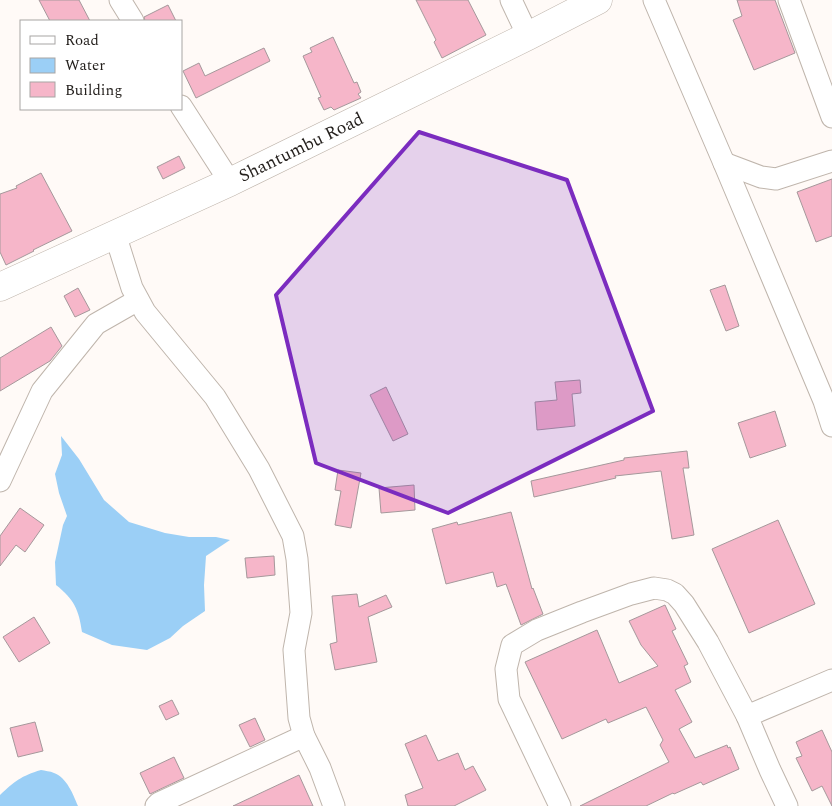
<svg xmlns="http://www.w3.org/2000/svg" width="832" height="806" viewBox="0 0 832 806" font-family="Spectral,serif">
<rect width="100%" height="100%" fill="#fffaf7"/>
<!-- water -->
<g fill="#9bcff6">
<path d="M 61,436 L 79,459 L 104,500 L 129,522 L 165,533 L 189,537 L 216,537 L 230,540 L 206,556 L 204,585 L 205,611 L 183,626 L 170,638 L 147,650 L 112,645 L 82,632 C 79,610 74,599 56,585 L 55,562 L 63,525 L 67,516 L 59,493 L 55,474 L 62,455 Z"/>
<path d="M 41,770 C 45,771 50,771 54,773 C 67,778 73,794 78,806 L 0,806 L 0,795 C 15,781 21,776 41,770 Z"/>
</g>
<!-- building -->
<g fill="#f6b6c9" stroke="#a5989b">
<path d="M 39,0 L 79,0 L 90,21 L 50,21 Z"/>
<path d="M 416,0 L 468,0 L 486,35 L 442,58 L 434,42 L 436,40 Z"/>
<path d="M 737,0 L 775,0 L 795,53 L 754,70 L 733,20 L 742,16 Z"/>
<path d="M 168,5 L 176,21 L 145,21 L 144,17 Z"/>
<path d="M 333,37 L 354,83 L 357,82 L 361,92 L 358,94 L 361,98 L 334,110 L 331,107 L 324,110 L 318,98 L 321,97 L 303,56 L 312,52 L 310,48 Z"/>
<path d="M 264,48 L 270,61 L 196,98 L 183,71 L 199,63 L 205,76 Z"/>
<path d="M 179,156 L 185,168 L 163,179 L 157,167 Z"/>
<path d="M 41,173 L 72,231 L 33,250 L 34,251 L 6,265 L 0,252 L 0,194 L 17,188 L 16,186 Z"/>
<path d="M 832,179 L 832,236 L 816,242 L 797,192 Z"/>
<path d="M 725,285 L 739,326 L 726,331 L 710,290 Z"/>
<path d="M 78,288 L 90,310 L 75,317 L 64,296 Z"/>
<path d="M 51,327 L 62,346 L 50,361 L 0,391 L 0,358 Z"/>
<path d="M 580,380 L 581,393 L 572,394 L 575,426 L 537,430 L 535,402 L 557,400 L 555,382 Z"/>
<path d="M 386,387 L 408,434 L 393,441 L 370,395 Z"/>
<path d="M 775,411 L 786,446 L 750,458 L 738,423 Z"/>
<path d="M 687,451 L 689,468 L 683,468 L 694,535 L 672,539 L 661,471 L 615,476 L 616,478 L 534,497 L 531,481 L 624,460 L 624,458 Z"/>
<path d="M 338,470 L 361,473 L 351,528 L 335,525 L 341,491 L 335,490 Z"/>
<path d="M 414,485 L 415,510 L 381,513 L 379,488 Z"/>
<path d="M 20,508 L 44,525 L 25,552 L 16,545 L 0,566 L 0,536 Z"/>
<path d="M 511,512 L 532,589 L 533,588 L 543,614 L 521,625 L 506,584 L 497,587 L 493,572 L 446,584 L 432,529 L 457,522 L 458,525 Z"/>
<path d="M 778,520 L 815,604 L 749,633 L 712,549 Z"/>
<path d="M 274,556 L 275,575 L 247,578 L 245,558 Z"/>
<path d="M 357,594 L 359,607 L 386,595 L 392,607 L 368,617 L 377,662 L 335,670 L 330,644 L 337,642 L 332,596 Z"/>
<path d="M 665,605 L 676,629 L 672,631 L 688,664 L 684,666 L 691,682 L 675,690 L 692,722 L 679,729 L 695,758 L 727,745 L 728,748 L 730,747 L 739,769 L 703,785 L 701,782 L 674,794 L 673,793 L 646,806 L 580,806 L 669,762 L 660,745 L 663,740 L 646,707 L 608,723 L 606,719 L 562,739 L 525,662 L 597,630 L 619,683 L 658,666 L 641,645 L 629,621 Z"/>
<path d="M 34,617 L 50,643 L 19,662 L 3,637 Z"/>
<path d="M 172,700 L 179,714 L 166,720 L 159,706 Z"/>
<path d="M 255,718 L 265,740 L 250,747 L 239,725 Z"/>
<path d="M 35,722 L 43,751 L 18,757 L 10,728 Z"/>
<path d="M 822,730 L 832,752 L 832,806 L 822,786 L 812,791 L 796,758 L 802,756 L 796,742 Z"/>
<path d="M 426,735 L 438,761 L 458,753 L 465,770 L 473,766 L 486,790 L 454,806 L 408,806 L 405,795 L 423,788 L 405,744 Z"/>
<path d="M 174,757 L 184,778 L 150,794 L 140,773 Z"/>
<path d="M 299,775 L 313,806 L 233,806 Z"/>
</g>
<g fill="none" stroke-linecap="round" stroke-linejoin="round">
<defs>
<g id="street">
<path d="M 120,0 L 133,21"/>
<path d="M 511,0 L 528,36"/>
<path d="M 654,0 L 724,163 L 824,401 L 832,426"/>
<path d="M 789,0 L 832,117"/>
<path d="M 181,106 L 230,182"/>
<path d="M 724,163 L 761,177 L 776,179 L 832,161"/>
<path d="M 115,234 L 132,288 L 145,312 L 215,397 L 259,469 L 293,536 L 297,559 L 301,613 L 294,650 L 299,718 L 304,736 L 320,768 L 334,806"/>
<path d="M 0,481 L 42,391 L 96,324 L 138,300"/>
<path d="M 747,716 L 832,680"/>
<path d="M 156,806 L 159,803 L 304,736"/>
<path d="M 560,806 L 509,699 L 506,669 L 512,645 L 537,630 L 582,612 L 631,594 L 654,588 L 667,590 L 675,594 L 684,604 L 708,642 L 747,716 L 770,770 L 787,806"/>
</g>
<path id="secondary" d="M 0,287 L 230,182 L 528,36 L 598,0"/>
</defs>
<!-- street casing -->
<use href="#street" stroke="#bfb5ac" stroke-width="23"/>
<!-- secondary casing -->
<use href="#secondary" stroke="#bfb5ac" stroke-width="29"/>
<!-- street -->
<use href="#street" stroke="#fff" stroke-width="21"/>
<!-- secondary -->
<use href="#secondary" stroke="#fff" stroke-width="28"/>
</g>
<!-- marked area -->
<path fill="#7b2cbf" fill-opacity="0.2" stroke="#7b2cbf" stroke-width="4" stroke-linejoin="round" d="M 419,132 L 567,180 L 653,411 L 448,513 L 316,463 L 276,295 Z"/>
<g text-anchor="middle" stroke-width="4" stroke-linejoin="round" paint-order="stroke">
<!-- street labels -->
<g font-size="18" fill="#231f1c" stroke="#fff">
<text transform="translate(301 147) rotate(-26)" y="6">Shantumbu Road</text>
</g>
</g>
<!-- legend -->
<rect x="20" y="20" width="162" height="90" fill="#ffffff" stroke="#a7a5a4"/>
<rect x="30" y="36" width="25" height="8" fill="#ffffff" stroke="#a7a5a4"/>
<text x="65" y="45" font-size="15" fill="#231f1c">Road</text>
<rect x="30" y="58" width="25" height="15" fill="#9bcff6" stroke="#a7a5a4"/>
<text x="65" y="70" font-size="15" fill="#231f1c">Water</text>
<rect x="30" y="82" width="25" height="15" fill="#f6b6c9" stroke="#a7a5a4"/>
<text x="65" y="95" font-size="15" fill="#231f1c">Building</text>
</svg>
